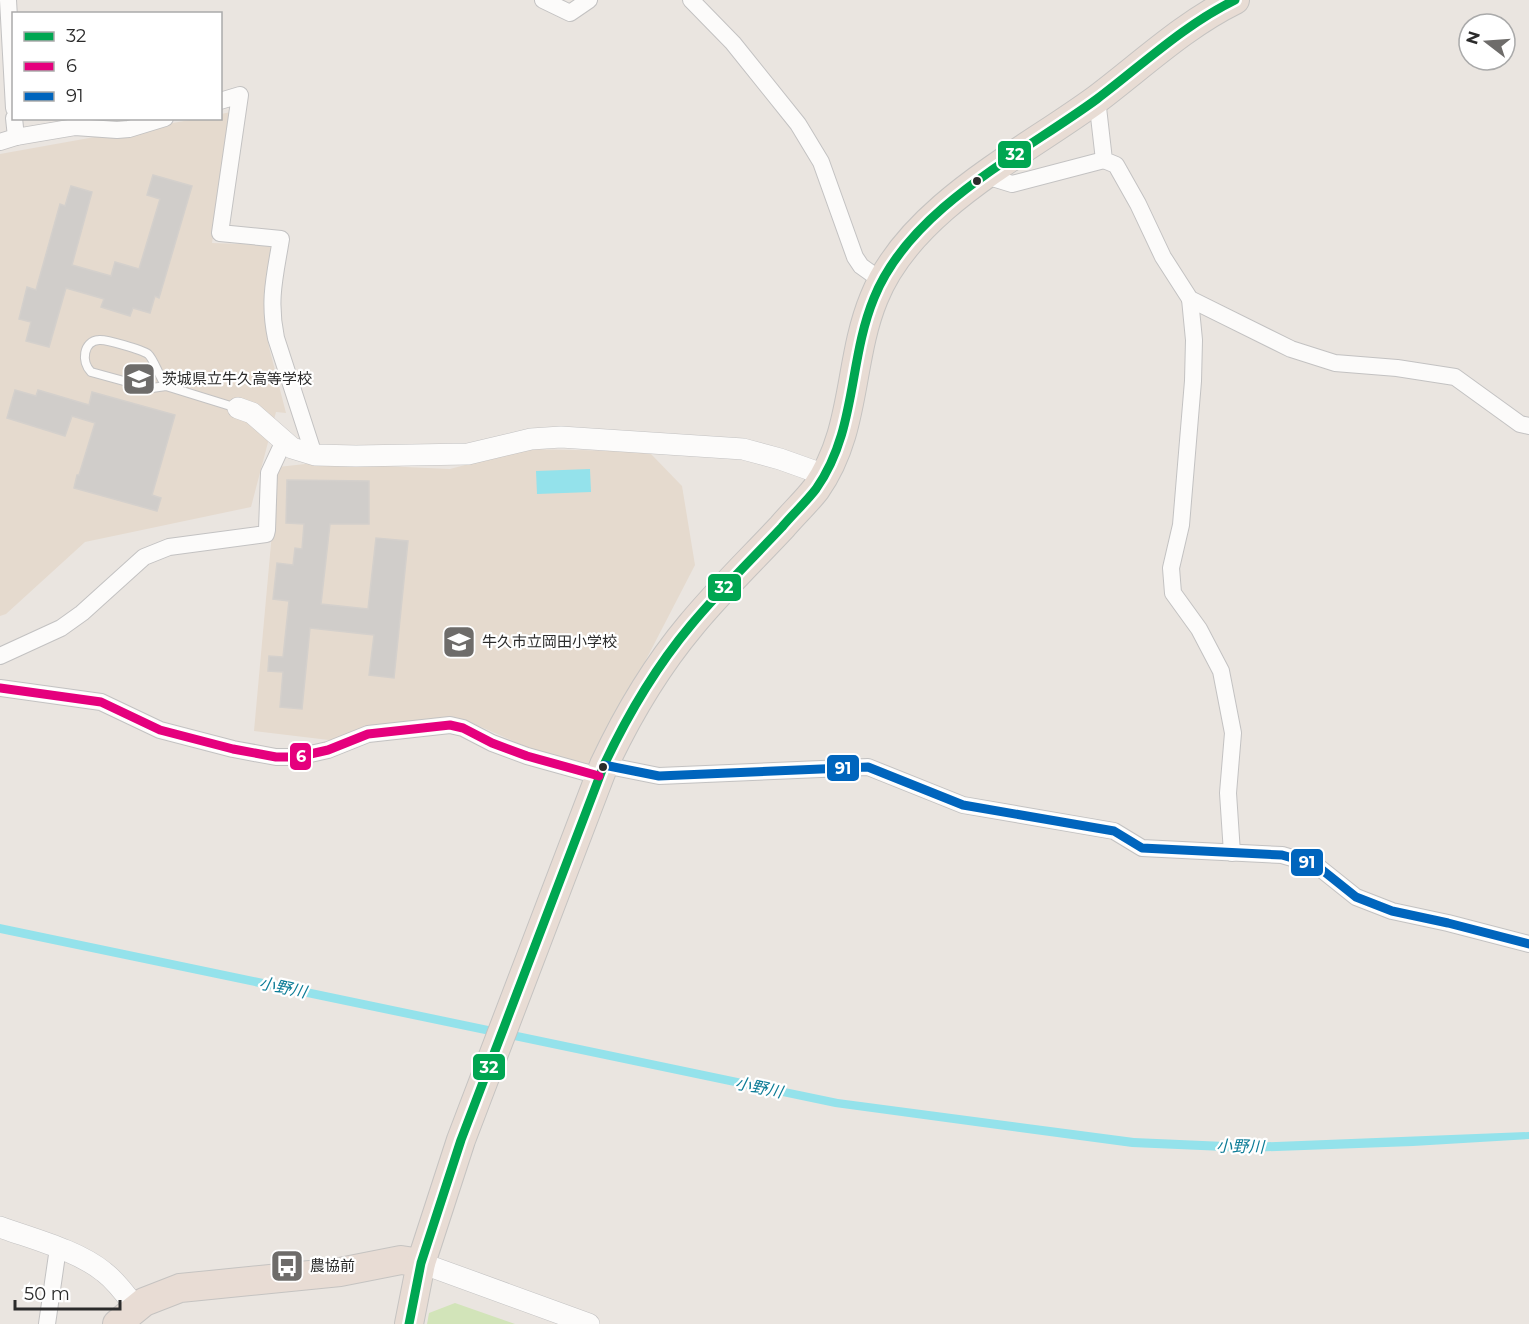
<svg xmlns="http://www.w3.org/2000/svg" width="1529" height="1324" viewBox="0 0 1529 1324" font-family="Montserrat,'Noto Sans JP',sans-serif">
<rect width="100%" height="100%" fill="#eae5e0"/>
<!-- education -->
<g fill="#e5dace">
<path d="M 231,112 L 212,243 L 272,245 L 264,308 L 269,347 L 286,413 L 276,412 L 251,507 L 85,542 L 6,614 L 0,616 L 0,154 L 195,119 L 220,118 L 221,114 Z"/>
<path d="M 525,449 L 625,451 L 651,454 L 682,486 L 695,565 L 590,768 L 538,752 L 463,719 L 406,721 L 329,740 L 254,731 L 278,467 L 314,463 L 450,469 Z"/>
</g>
<!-- green -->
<path fill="#d2e4b9" d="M 455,1303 L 515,1324 L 427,1324 L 429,1313 Z"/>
<!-- water -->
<g fill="#94e2eb">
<path d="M 590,469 L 591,492 L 537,494 L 536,471 Z"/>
<path d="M 0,924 L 838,1099 L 1134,1138 L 1248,1143 L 1529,1132 L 1529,1139 L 1413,1146 L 1247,1152 L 1132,1147 L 835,1107 L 0,933 Z"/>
</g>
<!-- building -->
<g fill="#d0cdca" stroke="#d4d0cc" stroke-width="1.5">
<path d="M 153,175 L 192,186 L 159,298 L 155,296 L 150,313 L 133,308 L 130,316 L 101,307 L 104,299 L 66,288 L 49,347 L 26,341 L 31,322 L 19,319 L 27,287 L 36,290 L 60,204 L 65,206 L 71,186 L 92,192 L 72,265 L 111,276 L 115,262 L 139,269 L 160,199 L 147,195 Z"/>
<path d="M 15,390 L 36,396 L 38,390 L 89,405 L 92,392 L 175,415 L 152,495 L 161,498 L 157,511 L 74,488 L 77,475 L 79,475 L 95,423 L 72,416 L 65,436 L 7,418 Z"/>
<path d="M 287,480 L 369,481 L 369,524 L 330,524 L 321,604 L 368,609 L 376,538 L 408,541 L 394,678 L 369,675 L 374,635 L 310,628 L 302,709 L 280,707 L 283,672 L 268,671 L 269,656 L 283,657 L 289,601 L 273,599 L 277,563 L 293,565 L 295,548 L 302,549 L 304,524 L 286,523 Z"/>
</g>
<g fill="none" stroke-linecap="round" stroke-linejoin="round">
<defs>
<path id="service" d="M 166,386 C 159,377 154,359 148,354 C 142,350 106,339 99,340 C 83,341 81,362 91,372 L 142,386 L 152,388 L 166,386 L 237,408"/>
<g id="minor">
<path d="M 8,0 L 14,108"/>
<path d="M 543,0 L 570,13 L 589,0"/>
<path d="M 691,0 L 733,43 L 798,124 L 821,162 L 855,257 L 861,266 L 882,281"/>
<path d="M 1097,99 L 1104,160 L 1116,165 L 1138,204 L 1163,257 L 1190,299 L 1291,349 L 1335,363 L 1397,368 L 1455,377 L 1520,424 L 1529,426"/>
<path d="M 220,101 L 240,95 L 220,233 L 281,239 C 275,276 268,300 276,338 L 314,455"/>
<path d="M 16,137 L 75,127 L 117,130 L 129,129 L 165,118"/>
<path d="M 0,142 L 16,137 L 14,118"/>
<path d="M 986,176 L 1012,184 L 1104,160"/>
<path d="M 1190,299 L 1194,340 L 1193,381 L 1181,525 L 1171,568 L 1173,593 L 1199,629 L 1221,671 L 1233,733 L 1228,793 L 1232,853"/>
<path d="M 0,656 L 61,628 L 82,613 L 144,557 L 169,547 L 266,534 L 267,530 L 269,473 L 283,443"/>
<path d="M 0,688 L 101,702 L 160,730 L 233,749 L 276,757 L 297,757 L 328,750 L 368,734 L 450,725 L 463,728 L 492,743 L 527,756 L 599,776"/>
<path d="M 604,765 L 659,776 L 868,767 L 963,805 L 1114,831 L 1142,848 L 1282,855 L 1316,865 L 1356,897 L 1392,911 L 1448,923 L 1529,944"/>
<path d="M 47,1324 L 58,1248"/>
</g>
<g id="tertiary">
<path d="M 238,408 L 252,413 L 292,448 L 315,455 L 356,456 L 468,454 L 531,439 L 561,437 L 743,449 L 780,459 L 825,475"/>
<path d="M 0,1227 C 33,1239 77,1250 104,1272 C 117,1282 126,1295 135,1307"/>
<path d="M 421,1263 L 589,1324"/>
</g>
<g id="trunk">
<path d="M 117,1324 L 144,1302 L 180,1288 L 340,1272 L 401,1260 L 421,1263"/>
<path d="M 409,1324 L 421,1263 L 461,1140 L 604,765 C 628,714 655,668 691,625 C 719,591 752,559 782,527 C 793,514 806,502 816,489 C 857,431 848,361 874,298 C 910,208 1022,154 1097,99 C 1142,65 1184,25 1235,0"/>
</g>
</defs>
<!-- service casing -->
<use href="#service" stroke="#c3c2c2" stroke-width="10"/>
<!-- minor casing -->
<use href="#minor" stroke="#c3c2c2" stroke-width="18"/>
<!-- tertiary casing -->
<use href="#tertiary" stroke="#c3c2c2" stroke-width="22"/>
<!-- trunk casing -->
<use href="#trunk" stroke="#c5c3c1" stroke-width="30"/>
<!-- service -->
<use href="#service" stroke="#fcfbfa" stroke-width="8"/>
<!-- minor -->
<use href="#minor" stroke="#fcfbfa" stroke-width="16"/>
<!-- tertiary -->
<use href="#tertiary" stroke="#fcfbfa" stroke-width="21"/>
<!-- trunk -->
<use href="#trunk" stroke="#e8dcd4" stroke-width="28"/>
<defs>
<path id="bus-1" d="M 409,1324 L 421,1263 L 461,1140 L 604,765 C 628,714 655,668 691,625 C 719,591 752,559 782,527 C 793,514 806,502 816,489 C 857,431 848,361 874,298 C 910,208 1022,154 1097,99 C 1142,65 1184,25 1235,0"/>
<path id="bus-2" d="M 0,688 L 101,702 L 160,730 L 233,749 L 276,757 L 297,757 L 328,750 L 368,734 L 450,725 L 463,728 L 492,743 L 527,756 L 599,776"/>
<path id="bus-3" d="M 604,765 L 659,776 L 868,767 L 963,805 L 1114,831 L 1142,848 L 1282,855 L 1316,865 L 1356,897 L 1392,911 L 1448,923 L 1529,944"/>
</defs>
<!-- bus-1 casing -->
<use href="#bus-1" stroke="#fff" stroke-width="14"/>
<!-- bus-2 casing -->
<use href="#bus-2" stroke="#fff" stroke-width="14"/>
<!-- bus-3 casing -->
<use href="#bus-3" stroke="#fff" stroke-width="14"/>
<!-- bus-1 -->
<use href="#bus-1" stroke="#00a651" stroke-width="9"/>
<!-- bus-2 -->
<use href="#bus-2" stroke="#e5007d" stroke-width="9"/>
<!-- bus-3 -->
<use href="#bus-3" stroke="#0065bd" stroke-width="9"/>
</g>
<!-- icons -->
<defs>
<symbol id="school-square" viewBox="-11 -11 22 22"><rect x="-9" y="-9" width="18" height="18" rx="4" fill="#6e6c6a" stroke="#fff"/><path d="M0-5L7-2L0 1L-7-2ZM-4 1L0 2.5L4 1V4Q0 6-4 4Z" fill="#fff"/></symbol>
<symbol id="bus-square" viewBox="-11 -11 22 22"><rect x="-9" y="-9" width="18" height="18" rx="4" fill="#6e6c6a" stroke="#fff"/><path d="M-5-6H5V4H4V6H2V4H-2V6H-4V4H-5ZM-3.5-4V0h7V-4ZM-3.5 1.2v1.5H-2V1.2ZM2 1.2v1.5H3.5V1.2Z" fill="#fff"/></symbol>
</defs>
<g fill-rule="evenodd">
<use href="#school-square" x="120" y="360" width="38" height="38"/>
<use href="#school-square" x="440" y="623" width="38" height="38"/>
<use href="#bus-square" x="268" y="1247" width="38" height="38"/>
</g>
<!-- markers -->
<g fill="#2b2b2b" stroke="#fff" stroke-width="2">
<circle cx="977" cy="181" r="5"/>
<circle cx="603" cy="767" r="5"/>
</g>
<g text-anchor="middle" stroke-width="4.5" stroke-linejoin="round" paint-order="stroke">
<!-- poi labels -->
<g font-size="15" fill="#2b2b2b" stroke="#fff" text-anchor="start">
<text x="162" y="384">茨城県立牛久高等学校</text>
<text x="482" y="647">牛久市立岡田小学校</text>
<text x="310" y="1271">農協前</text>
</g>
<!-- water labels -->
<g font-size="16" font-style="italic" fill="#0c7c97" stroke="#fff">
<text transform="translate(283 987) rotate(12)" y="6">小野川</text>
<text transform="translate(759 1087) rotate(12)" y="6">小野川</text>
<text transform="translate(1240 1146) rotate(1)" y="6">小野川</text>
</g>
</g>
<g stroke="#fff" stroke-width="2">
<rect x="997" y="140" width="35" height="29" rx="6" fill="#00a651"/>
<rect x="707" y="573" width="35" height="29" rx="6" fill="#00a651"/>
<rect x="289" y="742" width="23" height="29" rx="6" fill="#e5007d"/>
<rect x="826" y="754" width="34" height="28" rx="6" fill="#0065bd"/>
<rect x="1290" y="848" width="34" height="29" rx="6" fill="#0065bd"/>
<rect x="472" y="1053" width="34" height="28" rx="6" fill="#00a651"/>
</g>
<g font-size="16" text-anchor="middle" font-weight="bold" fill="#fff">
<text x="1015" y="160">32</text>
<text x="724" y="593">32</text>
<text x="301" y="762">6</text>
<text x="843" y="774">91</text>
<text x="1307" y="868">91</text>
<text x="489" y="1073">32</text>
</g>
<!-- legend -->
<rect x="12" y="12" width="210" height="108" fill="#ffffff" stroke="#aaaaaa" stroke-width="1.5"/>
<rect x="24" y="32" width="30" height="9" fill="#00a651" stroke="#aaaaaa" stroke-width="1.5"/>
<text x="66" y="42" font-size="18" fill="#2b2b2b">32</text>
<rect x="24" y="62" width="30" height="9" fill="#e5007d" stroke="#aaaaaa" stroke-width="1.5"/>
<text x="66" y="72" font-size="18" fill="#2b2b2b">6</text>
<rect x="24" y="92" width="30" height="9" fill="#0065bd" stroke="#aaaaaa" stroke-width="1.5"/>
<text x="66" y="102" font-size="18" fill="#2b2b2b">91</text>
<!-- north arrow -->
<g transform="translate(1487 42) rotate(287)"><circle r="28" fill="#ffffff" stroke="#aaaaaa" stroke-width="1.5"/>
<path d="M0-4.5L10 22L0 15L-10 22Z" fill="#6e6c6a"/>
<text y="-9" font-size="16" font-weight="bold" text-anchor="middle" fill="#2b2b2b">N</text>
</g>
<!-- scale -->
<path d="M15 1300v9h105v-9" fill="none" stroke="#2b2b2b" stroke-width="3"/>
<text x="24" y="1300" font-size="18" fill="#2b2b2b" stroke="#ffffff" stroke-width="4.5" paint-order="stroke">50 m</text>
</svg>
